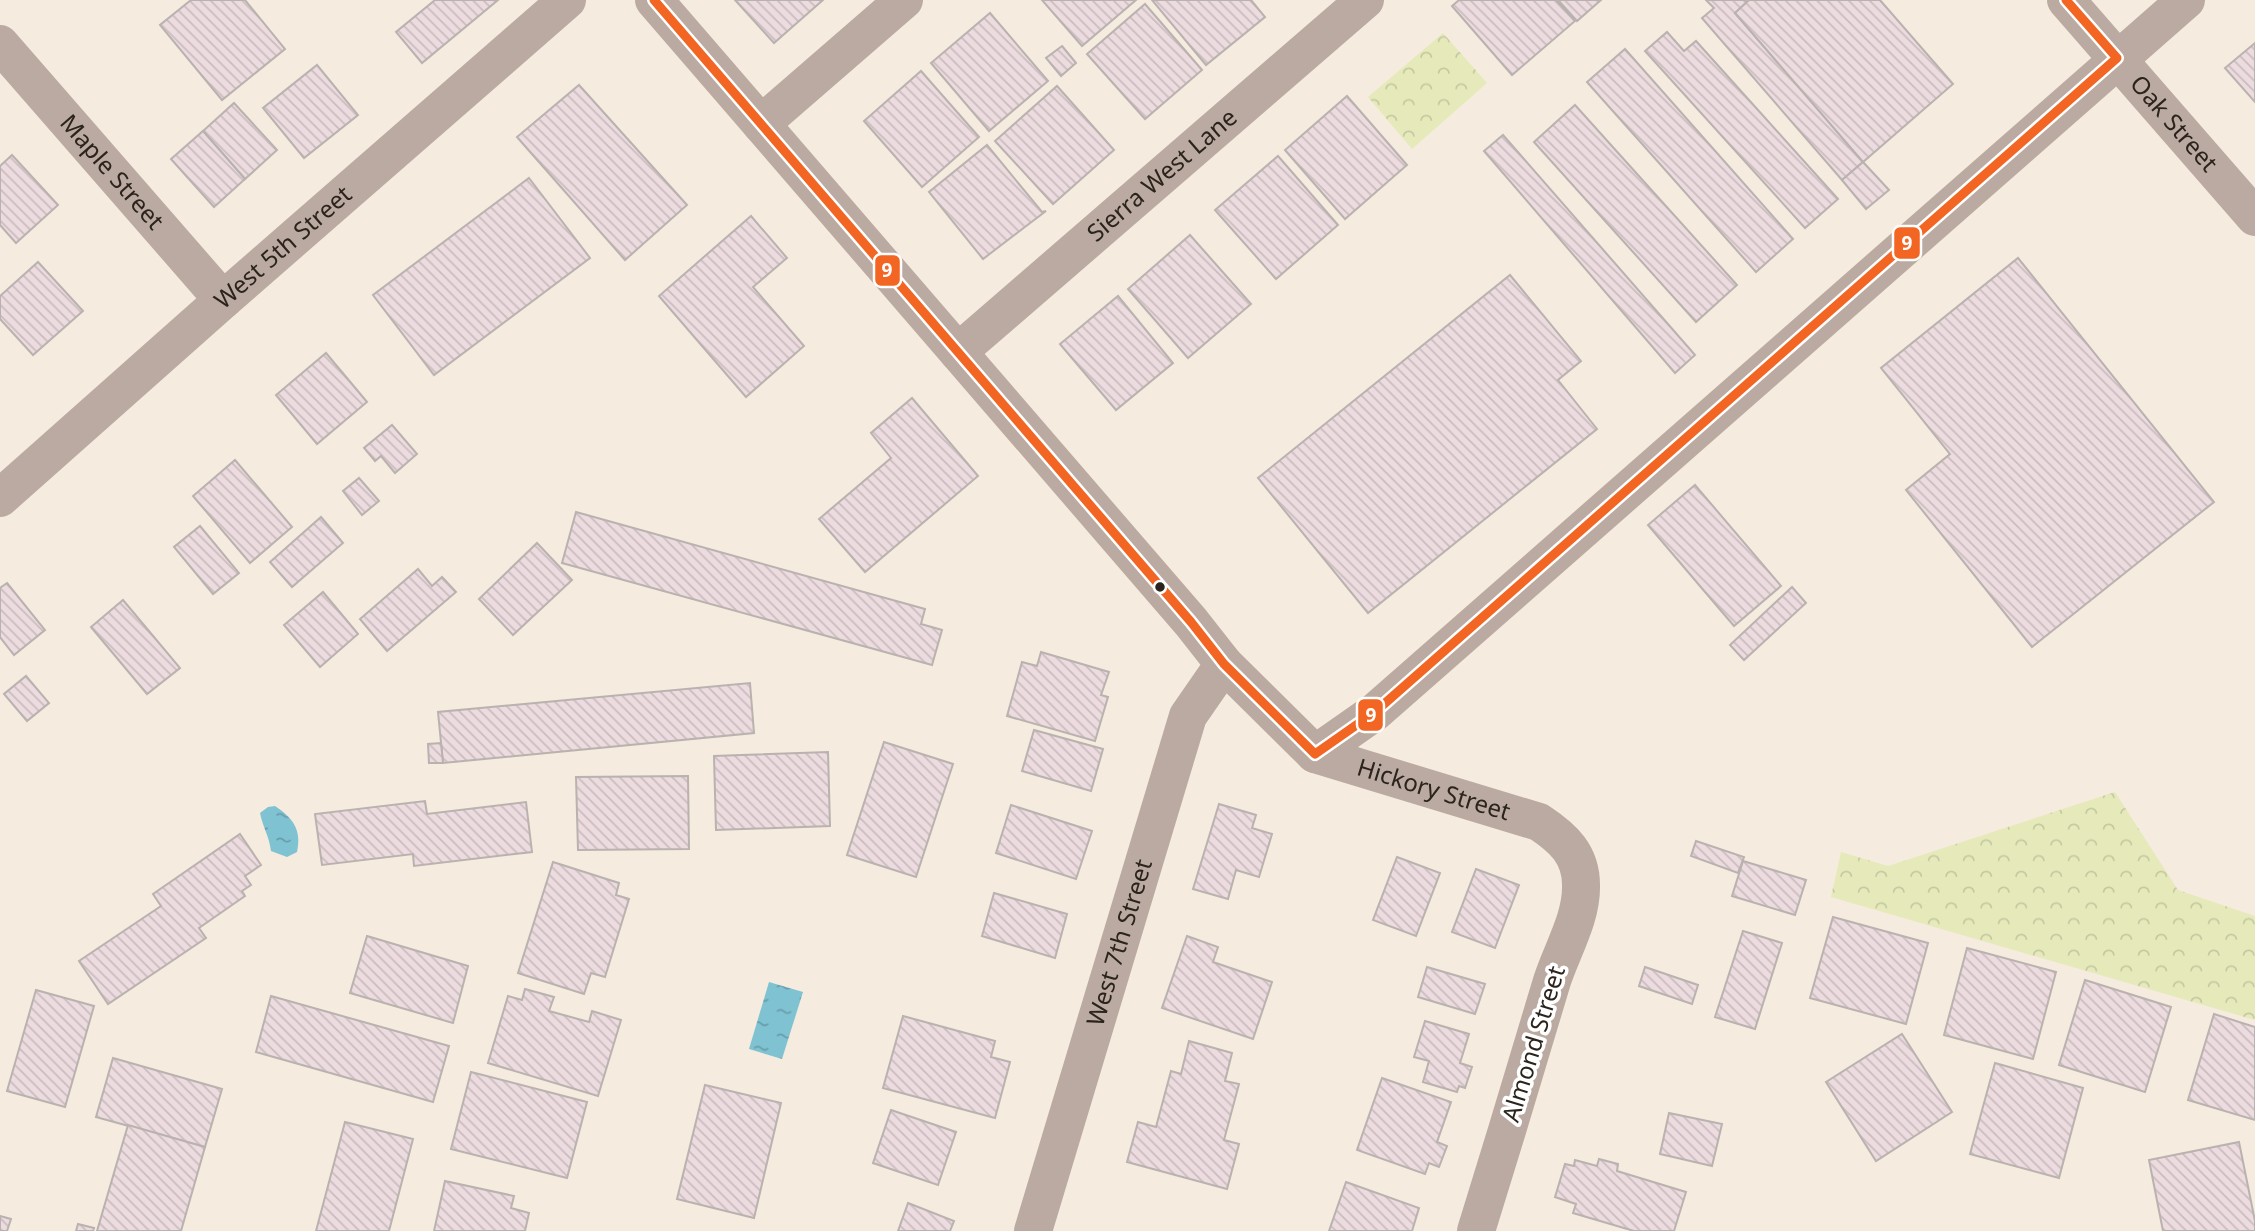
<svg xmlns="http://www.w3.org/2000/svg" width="2255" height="1231" viewBox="0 0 2255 1231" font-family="'Noto Sans',sans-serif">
<defs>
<pattern id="park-crowns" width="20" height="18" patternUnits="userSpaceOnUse" patternTransform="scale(1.75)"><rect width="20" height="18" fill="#e6eabb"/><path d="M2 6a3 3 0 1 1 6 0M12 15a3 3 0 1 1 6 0" fill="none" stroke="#c5c9a0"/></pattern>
<pattern id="water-ripples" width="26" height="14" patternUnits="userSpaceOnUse" patternTransform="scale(1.75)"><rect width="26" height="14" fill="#7fc2d2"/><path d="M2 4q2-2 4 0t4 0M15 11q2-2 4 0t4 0" fill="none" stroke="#689daa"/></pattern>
<pattern id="building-back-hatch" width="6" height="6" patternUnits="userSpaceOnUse" patternTransform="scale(1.75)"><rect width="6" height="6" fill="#ecdbdf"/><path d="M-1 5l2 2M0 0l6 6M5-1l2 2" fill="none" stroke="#cbbcbf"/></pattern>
</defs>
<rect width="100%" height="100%" fill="#f5ebde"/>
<!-- park -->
<g fill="url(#park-crowns)">
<path d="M 1443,33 L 1487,83 L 1412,149 L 1368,97 Z"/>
<path d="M 2115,792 L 2178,890 L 2255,916 L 2255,1020 L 1831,897 L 1841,852 L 1888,866 Z"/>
</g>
<!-- water -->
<g fill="url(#water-ripples)">
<path d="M 275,806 C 293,818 302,830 297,852 L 287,857 L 271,851 C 269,835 263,828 260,813 L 268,807 Z"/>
<path d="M 769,982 L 803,992 L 782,1059 L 749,1049 Z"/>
</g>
<!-- building -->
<g fill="url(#building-back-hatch)" stroke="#bab2af" stroke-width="2">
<path d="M 191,0 L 245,0 L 285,49 L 222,100 L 160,25 Z"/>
<path d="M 435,0 L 498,0 L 422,63 L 396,32 Z"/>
<path d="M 735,0 L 823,0 L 774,43 Z"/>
<path d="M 1042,0 L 1136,0 L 1082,46 Z"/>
<path d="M 1152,0 L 1251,0 L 1265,17 L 1206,65 Z"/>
<path d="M 1459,0 L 1556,0 L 1575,21 L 1512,75 L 1452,6 Z"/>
<path d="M 1558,0 L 1601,0 L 1577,21 Z"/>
<path d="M 1706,0 L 1745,0 L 1747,2 L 1735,13 L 1863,162 L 1842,180 L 1702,18 L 1714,8 Z"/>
<path d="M 1749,0 L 1880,0 L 1953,84 L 1863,162 L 1735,13 Z"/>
<path d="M 1145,4 L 1202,70 L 1145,119 L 1087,54 Z"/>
<path d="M 990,13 L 1048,81 L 989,131 L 931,63 Z"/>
<path d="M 1667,32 L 1684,51 L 1696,41 L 1838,199 L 1805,228 L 1645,51 Z"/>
<path d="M 2255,43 L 2255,102 L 2225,68 Z"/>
<path d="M 1062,46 L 1076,63 L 1061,76 L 1046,58 Z"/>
<path d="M 1625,49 L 1793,239 L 1756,272 L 1587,82 Z"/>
<path d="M 317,65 L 358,115 L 304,158 L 263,108 Z"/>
<path d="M 921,71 L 979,137 L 922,187 L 864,121 Z"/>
<path d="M 579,85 L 687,205 L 625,260 L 517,137 Z"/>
<path d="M 1057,86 L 1114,150 L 1053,204 L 995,141 Z"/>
<path d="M 1347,96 L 1407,165 L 1345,219 L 1285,150 Z"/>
<path d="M 234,103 L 277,150 L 245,179 L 203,131 Z"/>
<path d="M 1575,105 L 1737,285 L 1696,322 L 1534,142 Z"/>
<path d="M 203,131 L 245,179 L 214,207 L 171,159 Z"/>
<path d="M 1503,135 L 1695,355 L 1675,373 L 1484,151 Z"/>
<path d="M 987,145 L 1042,212 L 1046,211 L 983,259 L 929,192 Z"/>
<path d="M 12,155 L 58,205 L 16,243 L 0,225 L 0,166 Z"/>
<path d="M 1278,156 L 1338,225 L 1276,279 L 1215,210 Z"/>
<path d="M 1863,162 L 1889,190 L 1866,209 L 1842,180 Z"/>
<path d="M 529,178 L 590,258 L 434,375 L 373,295 Z"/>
<path d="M 751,216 L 787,258 L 753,287 L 804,346 L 746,397 L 659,296 Z"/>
<path d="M 1190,235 L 1251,304 L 1188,358 L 1128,289 Z"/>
<path d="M 2018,258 L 2214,502 L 2032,647 L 1906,490 L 1950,454 L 1881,368 Z"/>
<path d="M 38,262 L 83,311 L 33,355 L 0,319 L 0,296 Z"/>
<path d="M 1510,275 L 1581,361 L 1558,380 L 1597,429 L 1368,613 L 1258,478 Z"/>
<path d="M 1118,296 L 1173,363 L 1116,410 L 1060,344 Z"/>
<path d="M 326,353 L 367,402 L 317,444 L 276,395 Z"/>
<path d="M 912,398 L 978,476 L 865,572 L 819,519 L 891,458 L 871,433 Z"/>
<path d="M 392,425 L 417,454 L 395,473 L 381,456 L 375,461 L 364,448 Z"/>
<path d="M 235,460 L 292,527 L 250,563 L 193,496 Z"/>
<path d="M 359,478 L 379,501 L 362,515 L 343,491 Z"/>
<path d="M 1695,485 L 1781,586 L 1734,626 L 1648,525 Z"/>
<path d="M 576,512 L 925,609 L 921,624 L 942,630 L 932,665 L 562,563 Z"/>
<path d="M 321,517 L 343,543 L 292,587 L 270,562 Z"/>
<path d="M 200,526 L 239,573 L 213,594 L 174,547 Z"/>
<path d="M 537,543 L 572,580 L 513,635 L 479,599 Z"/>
<path d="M 418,569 L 432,586 L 442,577 L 456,592 L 387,651 L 360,619 Z"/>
<path d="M 7,583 L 45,630 L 14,655 L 0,637 L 0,588 Z"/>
<path d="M 1792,587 L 1806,603 L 1744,660 L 1730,645 Z"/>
<path d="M 323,592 L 358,634 L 320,667 L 284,625 Z"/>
<path d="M 123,600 L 180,668 L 147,694 L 91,627 Z"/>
<path d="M 1041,652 L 1109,672 L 1101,695 L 1108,697 L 1095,741 L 1007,716 L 1022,662 L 1037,666 Z"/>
<path d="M 26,676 L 49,703 L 27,721 L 4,694 Z"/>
<path d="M 750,683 L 754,733 L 443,763 L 438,712 Z"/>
<path d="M 1034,730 L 1103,749 L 1091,791 L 1022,771 Z"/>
<path d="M 884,742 L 953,764 L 916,877 L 847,855 Z"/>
<path d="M 441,743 L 443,763 L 429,763 L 428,744 Z"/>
<path d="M 828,752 L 830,826 L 716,830 L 714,756 Z"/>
<path d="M 688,776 L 689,849 L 578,850 L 576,777 Z"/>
<path d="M 425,801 L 427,814 L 526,802 L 532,852 L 414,866 L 413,854 L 322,865 L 315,814 Z"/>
<path d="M 1219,804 L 1256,815 L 1252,828 L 1272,834 L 1259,877 L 1236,870 L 1228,899 L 1193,889 Z"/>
<path d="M 1011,805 L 1092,831 L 1076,879 L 996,853 Z"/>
<path d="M 240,834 L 261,865 L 245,876 L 251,885 L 242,891 L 245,896 L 199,928 L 206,938 L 108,1004 L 79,961 L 161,906 L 153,894 Z"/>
<path d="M 1696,841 L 1744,857 L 1738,873 L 1691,856 Z"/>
<path d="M 1397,857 L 1440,873 L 1416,936 L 1373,920 Z"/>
<path d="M 1743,861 L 1806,880 L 1795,915 L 1732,896 Z"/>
<path d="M 553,862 L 619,883 L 616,895 L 629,899 L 605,977 L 591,973 L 584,994 L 518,973 Z"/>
<path d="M 1476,869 L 1519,885 L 1495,948 L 1452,932 Z"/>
<path d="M 994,893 L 1067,914 L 1055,958 L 982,936 Z"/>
<path d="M 1833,917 L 1928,943 L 1906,1024 L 1810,998 Z"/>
<path d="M 1743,931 L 1782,943 L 1755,1029 L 1715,1017 Z"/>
<path d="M 367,936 L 468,966 L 453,1023 L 350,993 Z"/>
<path d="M 1187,936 L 1218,947 L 1213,962 L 1272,982 L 1253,1039 L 1162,1008 Z"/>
<path d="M 1967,948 L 2056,972 L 2033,1059 L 1944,1035 Z"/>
<path d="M 1427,967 L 1485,984 L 1475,1014 L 1418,997 Z"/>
<path d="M 1645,967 L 1698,985 L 1692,1004 L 1639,986 Z"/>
<path d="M 2085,980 L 2171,1007 L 2145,1092 L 2059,1065 Z"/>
<path d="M 525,989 L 554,997 L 549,1011 L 589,1022 L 592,1011 L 621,1020 L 598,1096 L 488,1063 L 508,996 L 522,1000 Z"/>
<path d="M 36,990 L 94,1006 L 65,1107 L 7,1091 Z"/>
<path d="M 271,996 L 449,1046 L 433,1102 L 256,1052 Z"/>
<path d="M 2214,1014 L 2255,1027 L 2255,1120 L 2188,1100 Z"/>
<path d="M 903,1016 L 995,1041 L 991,1057 L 1010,1062 L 995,1118 L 883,1088 Z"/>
<path d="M 1425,1021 L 1469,1034 L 1460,1063 L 1472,1067 L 1465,1088 L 1459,1086 L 1457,1092 L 1423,1082 L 1429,1061 L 1414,1057 Z"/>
<path d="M 1902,1034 L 1952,1112 L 1876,1161 L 1826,1082 Z"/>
<path d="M 1189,1041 L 1232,1053 L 1225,1081 L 1239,1084 L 1224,1140 L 1239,1144 L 1227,1189 L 1127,1162 L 1138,1122 L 1156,1127 L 1171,1071 L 1181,1074 Z"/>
<path d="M 113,1058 L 222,1089 L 205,1147 L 96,1117 Z"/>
<path d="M 1995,1063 L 2083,1088 L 2059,1178 L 1970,1154 Z"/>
<path d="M 471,1072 L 587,1102 L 567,1178 L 451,1149 Z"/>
<path d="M 1382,1078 L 1451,1102 L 1437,1142 L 1447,1146 L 1439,1167 L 1429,1163 L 1425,1174 L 1357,1150 Z"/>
<path d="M 705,1085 L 781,1103 L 754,1218 L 677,1199 Z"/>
<path d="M 891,1110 L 956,1132 L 938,1185 L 873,1163 Z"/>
<path d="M 1669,1113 L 1722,1124 L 1712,1166 L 1660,1154 Z"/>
<path d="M 345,1122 L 413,1139 L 389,1231 L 316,1231 Z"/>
<path d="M 128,1125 L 205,1147 L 181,1231 L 97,1231 Z"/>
<path d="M 2239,1142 L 2255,1221 L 2255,1231 L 2163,1231 L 2149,1160 Z"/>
<path d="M 1599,1159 L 1618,1164 L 1617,1171 L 1686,1192 L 1674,1231 L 1634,1231 L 1573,1213 L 1576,1204 L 1555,1197 L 1565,1164 L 1574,1166 L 1575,1160 L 1597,1166 Z"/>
<path d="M 445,1181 L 514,1196 L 511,1208 L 529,1213 L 525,1231 L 434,1231 Z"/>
<path d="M 1346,1182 L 1419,1208 L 1412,1231 L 1329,1231 Z"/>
<path d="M 908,1203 L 954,1221 L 950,1231 L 898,1231 Z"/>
<path d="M 0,1216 L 11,1219 L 7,1231 L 0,1231 Z"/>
<path d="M 78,1224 L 94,1228 L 93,1231 L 76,1231 Z"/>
</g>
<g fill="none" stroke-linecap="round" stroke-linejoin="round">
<!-- minor -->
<g stroke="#bbaaa1" stroke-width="38">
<path id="s1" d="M 654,0 L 1191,622 L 1224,664 L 1315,754 L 1539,822 C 1563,838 1581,854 1581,885 C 1582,918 1562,950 1552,981 C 1527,1064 1502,1148 1476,1231"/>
<path id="s2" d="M 2066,0 L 2255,217"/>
<path id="s3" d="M 0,44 L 223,300"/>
<path d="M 761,124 L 904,0"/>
<path id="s4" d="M 958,352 L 1365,0"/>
<path id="s5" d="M 0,498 L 223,300 L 567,0"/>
<path d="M 1315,754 L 1375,712 L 2186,0"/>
<path id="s6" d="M 1033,1231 L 1188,716 L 1224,664"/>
</g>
<defs>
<path id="bus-1" d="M 654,0 L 1191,622 L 1224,664 L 1315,754 L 1375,712 L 2117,58 L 2066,0"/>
</defs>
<!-- bus-1 casing -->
<use href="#bus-1" stroke="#fff" stroke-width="14"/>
<!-- bus-1 -->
<use href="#bus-1" stroke="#f26522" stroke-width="9"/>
</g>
<!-- markers -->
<circle fill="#2b241c" stroke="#fff" stroke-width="2.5" cx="1160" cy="587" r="6"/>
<g text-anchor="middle" stroke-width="7" stroke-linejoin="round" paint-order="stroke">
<!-- street labels -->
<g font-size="24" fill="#2b241c" stroke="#fff">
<text dy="8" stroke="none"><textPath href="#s2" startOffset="164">Oak Street</textPath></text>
<text dy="8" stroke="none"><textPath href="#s3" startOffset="170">Maple Street</textPath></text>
<text dy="8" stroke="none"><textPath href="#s4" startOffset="270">Sierra West Lane</textPath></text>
<text dy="8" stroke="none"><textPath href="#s5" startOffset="378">West 5th Street</textPath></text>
<text dy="8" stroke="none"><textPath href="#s1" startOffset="1127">Hickory Street</textPath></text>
<text dy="8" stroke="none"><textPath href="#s6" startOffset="301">West 7th Street</textPath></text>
<text transform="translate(1534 1044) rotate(-73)" y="8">Almond Street</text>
</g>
</g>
<g stroke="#fff" stroke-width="2.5">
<rect x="1893" y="226" width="28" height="34" rx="7" fill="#f26522"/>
<rect x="874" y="254" width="27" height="33" rx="7" fill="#f26522"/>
<rect x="1357" y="698" width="27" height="34" rx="7" fill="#f26522"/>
</g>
<g font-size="19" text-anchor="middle" font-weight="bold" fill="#fff">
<text x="1907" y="250">9</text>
<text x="887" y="277">9</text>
<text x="1371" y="722">9</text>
</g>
</svg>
